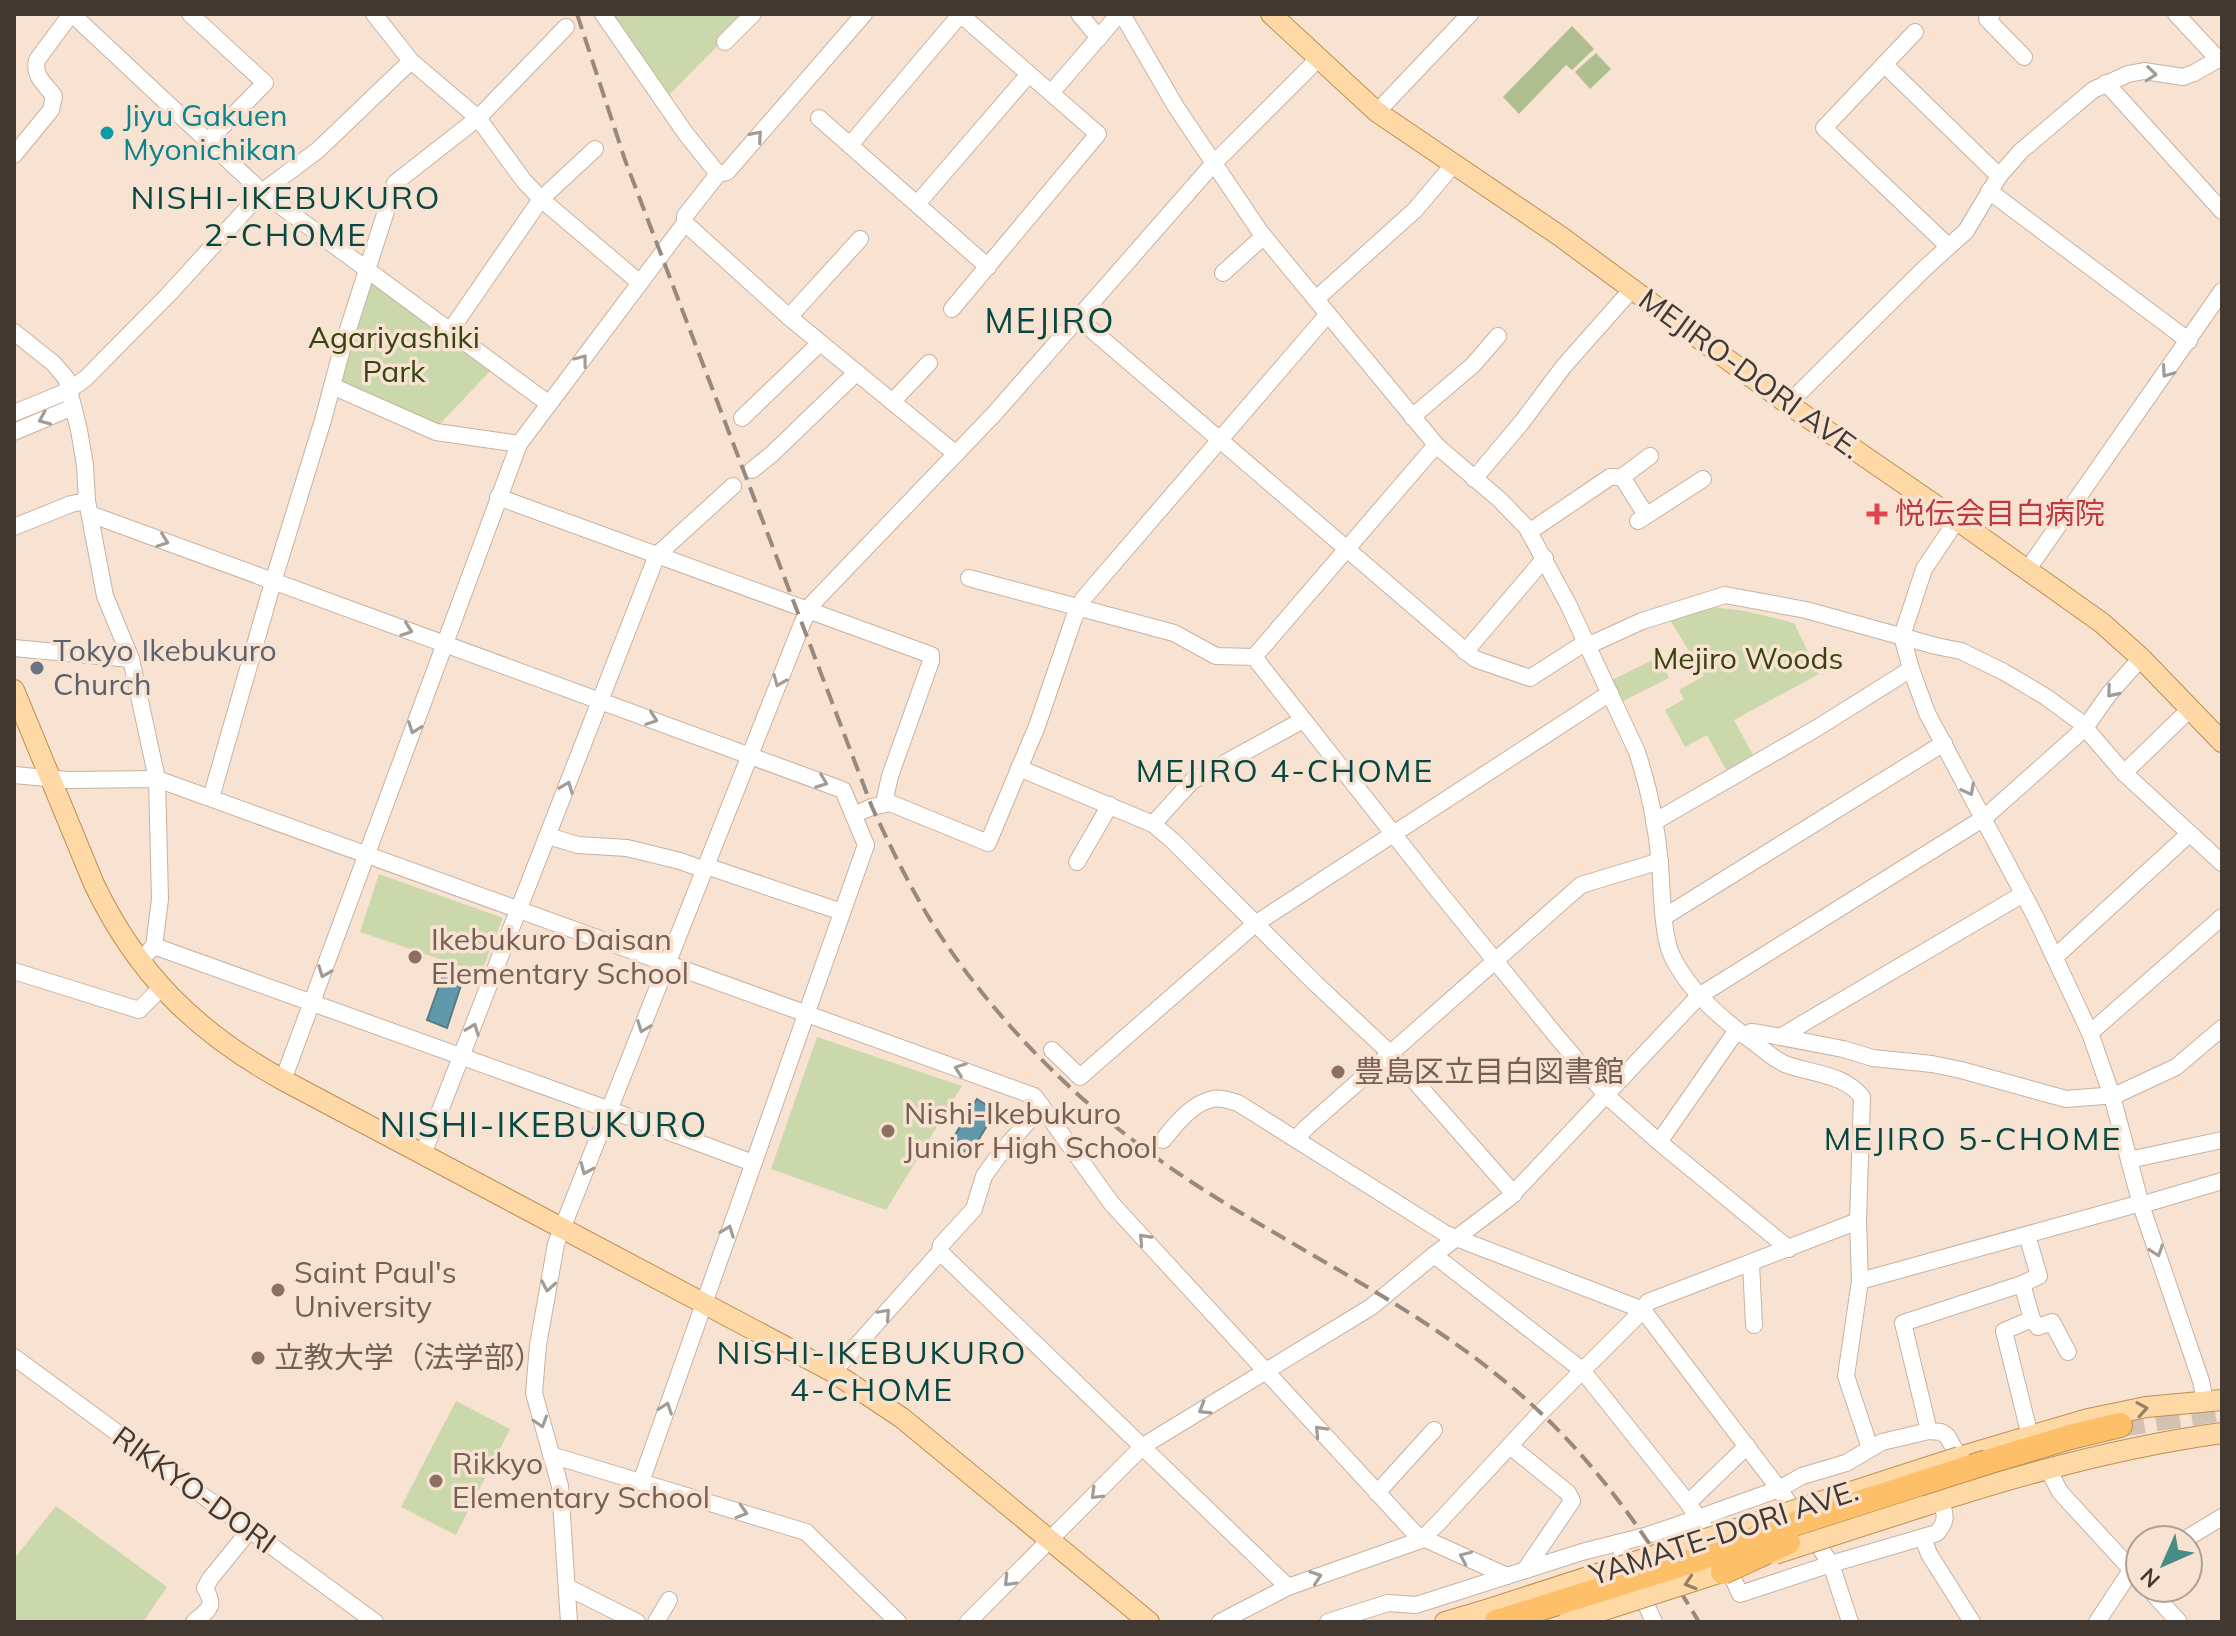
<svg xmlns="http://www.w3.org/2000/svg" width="2236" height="1636" viewBox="0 0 2236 1636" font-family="Mulish,'Noto Sans JP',sans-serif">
<rect width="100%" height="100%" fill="#f8e3d2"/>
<!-- green -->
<g fill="#cad8ab">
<path d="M 607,14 L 739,14 L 744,19 L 665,99 Z"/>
<path d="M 368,277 L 493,368 L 437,427 L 337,382 Z"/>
<path d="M 1713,607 L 1745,611 L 1794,623 L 1819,674 L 1734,720 L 1753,755 L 1726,770 L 1707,735 L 1685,747 L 1665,710 L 1684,699 L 1679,690 L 1704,676 L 1670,620 Z"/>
<path d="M 1659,657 L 1669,678 L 1623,701 L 1612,680 Z"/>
<path d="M 379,874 L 503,918 L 481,973 L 360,932 Z"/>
<path d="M 817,1037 L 962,1086 L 886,1210 L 771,1169 Z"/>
<path d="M 456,1401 L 510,1429 L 456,1535 L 401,1507 Z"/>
<path d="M 56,1506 L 167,1587 L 143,1622 L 14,1622 L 14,1559 Z"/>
</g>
<!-- forest -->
<g fill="#afbe8f">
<path d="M 1572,26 L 1594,49 L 1572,70 L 1566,65 L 1519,114 L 1503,97 Z"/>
<path d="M 1596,53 L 1611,69 L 1590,89 L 1575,72 Z"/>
</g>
<!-- water -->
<g fill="#6099ab" stroke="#567c86" stroke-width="2">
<path d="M 444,972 L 463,979 L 447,1028 L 427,1020 Z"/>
<path d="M 977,1099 L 996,1111 L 969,1155 L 950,1143 Z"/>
</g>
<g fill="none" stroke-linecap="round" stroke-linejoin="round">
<!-- highway-tunnel -->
<path stroke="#d3c1b2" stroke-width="24" stroke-dasharray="24 12" stroke-linecap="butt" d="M 2120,1425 L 2222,1409"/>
<defs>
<g id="minor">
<path d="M 72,14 L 262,192 L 549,404"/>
<path d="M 190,14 L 265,83 L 208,141"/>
<path d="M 374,14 L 411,61 L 478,118 L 524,181 L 541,199 L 640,283"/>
<path d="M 603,14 L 686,134 L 718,174"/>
<path d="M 1079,14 L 1099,38"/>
<path d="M 1122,14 L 1176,107 L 1261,233 L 1437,446 L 1500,500 L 1527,528 L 1568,604 L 1637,752 C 1649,788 1657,827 1660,865 C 1662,888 1662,936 1672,956 C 1687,988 1717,1015 1745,1036 C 1758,1044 1771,1058 1785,1064 C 1811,1074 1843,1073 1862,1097 L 1858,1221 L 1860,1281 L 1846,1376 L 1870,1448"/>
<path d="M 1992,14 L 1987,19 L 2024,57"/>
<path d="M 2176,14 L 2219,60"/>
<path d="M 1915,32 L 1824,128 L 1948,246"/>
<path d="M 725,42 L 753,14"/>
<path d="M 1884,64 L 1999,176"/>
<path d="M 2106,83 L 2222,211"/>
<path d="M 1051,93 L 1119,14"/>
<path d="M 1377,112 L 1470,14"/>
<path d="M 819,118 L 988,267"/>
<path d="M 850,145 L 960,15"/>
<path d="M 14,155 L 51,110 L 54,96 C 45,84 33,76 37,60 L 71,14"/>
<path d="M 1989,191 L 2189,341"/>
<path d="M 917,204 L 1029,74"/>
<path d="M 685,223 L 789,317 L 956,454"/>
<path d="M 1223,273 L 1264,236"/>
<path d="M 1316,299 L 1415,210 L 1453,165"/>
<path d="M 952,309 L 1098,134 L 960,14"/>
<path d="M 789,317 L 860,239"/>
<path d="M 1079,319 L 1475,659 L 1530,678 L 1580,646 L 1596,642 L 1642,621 L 1725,595 L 1806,610 L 1936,646 L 1961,651 L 2004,672 L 2046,697 L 2080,722 L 2124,773 L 2222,863"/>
<path d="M 450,331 L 541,199 L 595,149"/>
<path d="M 14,332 L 53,363 L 66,378 L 79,430 L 85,465 L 87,501 L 105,596 L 131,659 L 157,779 L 160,899 L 154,946 L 140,961"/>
<path d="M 332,386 L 436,432 L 519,444"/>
<path d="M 892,402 L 929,363"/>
<path d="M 1788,404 L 1924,269 L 1966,231 L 1999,176 L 2021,151 L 2093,90 L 2128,74 L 2144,71 L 2183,77 L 2194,73 L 2222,57"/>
<path d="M 14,413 L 68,391 L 86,378 L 169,294 L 262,192 L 318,150 L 411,61"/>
<path d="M 1412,417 L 1473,365 L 1498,336"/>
<path d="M 742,418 L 820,343"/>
<path d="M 14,432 L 73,407"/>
<path d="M 752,470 L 772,454 L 856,373"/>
<path d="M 1622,477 L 1646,515"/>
<path d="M 1474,479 L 1522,422 L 1564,366 L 1633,288"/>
<path d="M 498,497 L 931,655 L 931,661 L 890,776 L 884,803"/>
<path d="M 90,514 L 843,790 L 866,845 L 641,1482"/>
<path d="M 1638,521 L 1703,479"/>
<path d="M 14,527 L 71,504 L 87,501"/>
<path d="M 1529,532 L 1610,477 L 1622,477 L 1650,456"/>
<path d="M 2028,569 L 2222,291"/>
<path d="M 969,578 L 1174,633 L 1216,656 L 1254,657"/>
<path d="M 14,648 L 131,659"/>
<path d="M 1465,652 L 1545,558"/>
<path d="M 1254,657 L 1436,888 L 1553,1032 L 1607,1096 L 1659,1142 L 1789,1249"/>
<path d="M 1254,657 L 1436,445"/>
<path d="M 1911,669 L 1927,713 L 2035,916 L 2090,1033 L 2112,1096 L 2141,1205 L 2201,1381 L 2205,1402"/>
<path d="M 1019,768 L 1153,824 L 1173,841 L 1316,984 L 1390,1053 L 1514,1194"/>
<path d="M 2124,773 L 2191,708"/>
<path d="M 14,775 L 68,780 L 157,779 L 1034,1096 L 1112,1204 L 1421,1540 L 1288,1587 L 1220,1622"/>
<path d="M 211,798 L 273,582 L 323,420 L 343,345 L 395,183 L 478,118 L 566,27"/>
<path d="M 853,815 L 872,807 L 890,803 L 988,843 L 1037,726 L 1074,618 L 1083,599 L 1328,314"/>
<path d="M 1654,822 L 1817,728 L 1911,669 L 1902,636 L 1924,569 L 1957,520"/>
<path d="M 1153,824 L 1192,781 L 1303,720"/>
<path d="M 548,836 L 578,845 L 627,848 L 680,861 L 705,870"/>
<path d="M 1077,862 L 1110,805"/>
<path d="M 706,866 L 842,912"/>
<path d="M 1664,917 L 1944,743"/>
<path d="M 154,946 L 610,1110 L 753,1163"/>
<path d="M 2055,957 L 2189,834"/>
<path d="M 14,971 L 139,1010 L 161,988"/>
<path d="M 2090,1033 L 2222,917"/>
<path d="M 1747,1037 L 1751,1032 L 1760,1033 L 1843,1049 L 1873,1058 L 1932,1064 L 1961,1070 L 2066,1099 L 2116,1095 L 2176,1067 L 2222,1028"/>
<path d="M 1780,1037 L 2023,894"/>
<path d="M 1052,1050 L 1080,1077 L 1255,924 L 1610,693"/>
<path d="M 283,1080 L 519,444 L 685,223 L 685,216 L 718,174 L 727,172 L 864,14"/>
<path d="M 1296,1139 L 1307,1127 L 1581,885 L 1660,861"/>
<path d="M 1163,1140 C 1176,1124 1192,1103 1213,1099 C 1220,1097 1231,1101 1238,1103 L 1446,1234 L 1643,1310 L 1779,1489 L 1831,1564 L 1850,1622"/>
<path d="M 1659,1142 L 1737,1030"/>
<path d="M 423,1154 L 657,555 L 733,486"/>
<path d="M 2129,1160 L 2222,1140"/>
<path d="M 2141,1205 L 2222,1181"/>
<path d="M 940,1252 L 1288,1587"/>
<path d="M 1434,1255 L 1582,1370 L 1688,1503 L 1721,1552 L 1740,1594 L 1831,1564 L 1937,1533 C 1947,1521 1946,1516 1941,1501"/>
<path d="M 1751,1263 L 1754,1325"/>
<path d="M 1860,1281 L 2141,1203"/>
<path d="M 2022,1284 L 2032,1319 L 2038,1327 L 2052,1322 L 2068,1352"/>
<path d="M 14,1357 L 375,1622"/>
<path d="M 833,1372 L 940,1252 L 941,1245 L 974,1209 L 984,1176 L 1002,1151 L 1042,1106"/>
<path d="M 1929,1431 L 1903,1323 L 2022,1284 L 2039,1276 L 2027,1235"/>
<path d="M 2030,1436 L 2004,1331 L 2032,1319"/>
<path d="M 1510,1446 L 1568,1493 L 1572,1501 L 1525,1570"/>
<path d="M 551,1455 L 806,1532 L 898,1622"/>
<path d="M 2048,1469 L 2060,1492 L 2140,1579"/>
<path d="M 1377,1493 L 1434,1430"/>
<path d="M 1688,1503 L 1747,1446"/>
<path d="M 1423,1538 L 1507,1576"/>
<path d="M 1923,1538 L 1929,1554 L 1972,1622"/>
<path d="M 1421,1540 L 1441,1520 L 1540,1413 L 1643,1310 L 1648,1302 L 1858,1221"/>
<path d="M 2184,1540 L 2222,1517"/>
<path d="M 1618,1543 L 1654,1622"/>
<path d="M 567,1587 L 637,1622"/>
<path d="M 2148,1588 L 2179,1622"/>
<path d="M 194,1622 C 209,1609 216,1607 205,1588 L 210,1579 L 249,1531"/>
<path d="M 569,1622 L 560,1486 L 534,1393 L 538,1345 L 556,1244 L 802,624 L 812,604 L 995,413 L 1214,163 L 1318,59"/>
<path d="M 656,1622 L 669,1600"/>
<path d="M 968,1622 L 1143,1446 L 1371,1307 L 1434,1255 L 1509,1198 L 1699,996 L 1984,818 L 2085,728 L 2109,694 L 2141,658"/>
<path d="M 1328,1622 L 1388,1603 L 1416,1605 L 1582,1552 L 1645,1536 L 1698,1518 L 1779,1489 L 1802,1476 L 1846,1463 L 1882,1442 L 1929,1431 L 1941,1432 L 1947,1436 L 1959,1457"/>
<path d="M 2097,1622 L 2128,1575 L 2140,1567"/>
</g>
<g id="major">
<path d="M 1271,14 L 1377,112 L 1560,236 L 1788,404 L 1957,520 L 2102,623 L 2141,658 L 2222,742"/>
<path d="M 14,690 L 94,884 C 137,974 196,1032 283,1080 L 833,1372 L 902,1418 L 1149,1622"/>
<path d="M 1959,1457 L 2088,1419 L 2146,1407 L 2222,1400"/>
<path d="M 1924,1506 C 2021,1474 2120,1447 2222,1433"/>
<path d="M 1445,1622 L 1489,1609"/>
</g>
<path id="highway" d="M 1987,1462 L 2070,1437 L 2120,1425"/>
</defs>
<!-- minor casing -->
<use href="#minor" stroke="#c7b2a2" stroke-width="18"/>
<!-- major casing -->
<use href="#major" stroke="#bb9055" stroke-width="22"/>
<!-- highway casing -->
<use href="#highway" stroke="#bb9055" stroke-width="26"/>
<!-- minor -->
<use href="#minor" stroke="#fff" stroke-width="16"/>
<!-- major -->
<use href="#major" stroke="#fed9a5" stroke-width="20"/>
<!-- highway -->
<use href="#highway" stroke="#fdc069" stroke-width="24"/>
<!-- rail -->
<path stroke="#98897e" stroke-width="4" stroke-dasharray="16 8" stroke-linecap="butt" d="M 577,14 L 625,160 L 872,807 C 892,850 913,894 940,935 C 1010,1040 1101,1125 1207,1192 C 1313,1259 1426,1312 1521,1395 C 1595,1459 1649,1539 1699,1622"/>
<defs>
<g id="major-bridge">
<path d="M 1775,1554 L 1924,1506"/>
<path d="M 1489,1609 L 1959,1457"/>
<path d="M 1567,1622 L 1737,1567"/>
</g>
<g id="highway-bridge">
<path d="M 1723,1572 L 1788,1542"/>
<path d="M 1497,1622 L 1698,1559 L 1797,1523 L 1987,1462"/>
</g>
</defs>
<!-- major-bridge casing -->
<use href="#major-bridge" stroke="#bb9055" stroke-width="22" stroke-linecap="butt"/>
<!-- highway-bridge casing -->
<use href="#highway-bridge" stroke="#bb9055" stroke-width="26" stroke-linecap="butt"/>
<!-- major-bridge -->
<use href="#major-bridge" stroke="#fed9a5" stroke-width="20"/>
<!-- highway-bridge -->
<use href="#highway-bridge" stroke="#fdc069" stroke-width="24"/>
</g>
<!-- one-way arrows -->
<defs><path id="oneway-chevron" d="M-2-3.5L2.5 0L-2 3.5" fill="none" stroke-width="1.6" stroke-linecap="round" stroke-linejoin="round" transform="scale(2)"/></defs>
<g stroke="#a09c98">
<use href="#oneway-chevron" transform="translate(2151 74) rotate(6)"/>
<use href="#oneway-chevron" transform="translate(757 136) rotate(-49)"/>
<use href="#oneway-chevron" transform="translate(582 360) rotate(-53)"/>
<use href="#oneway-chevron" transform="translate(2167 372) rotate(125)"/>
<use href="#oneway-chevron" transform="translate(44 419) rotate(157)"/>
<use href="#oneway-chevron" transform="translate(163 541) rotate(20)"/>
<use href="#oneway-chevron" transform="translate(407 630) rotate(20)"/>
<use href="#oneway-chevron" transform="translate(779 681) rotate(112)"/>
<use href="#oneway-chevron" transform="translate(2112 692) rotate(130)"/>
<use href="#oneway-chevron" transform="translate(652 719) rotate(20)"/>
<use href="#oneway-chevron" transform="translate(414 728) rotate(110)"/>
<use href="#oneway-chevron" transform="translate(822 782) rotate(21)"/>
<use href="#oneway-chevron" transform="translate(567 787) rotate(-69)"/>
<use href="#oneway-chevron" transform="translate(1969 790) rotate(62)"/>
<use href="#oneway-chevron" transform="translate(324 972) rotate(111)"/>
<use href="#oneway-chevron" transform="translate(643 1027) rotate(111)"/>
<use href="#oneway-chevron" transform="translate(473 1029) rotate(-69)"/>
<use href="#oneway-chevron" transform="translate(960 1069) rotate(-160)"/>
<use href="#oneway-chevron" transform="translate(586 1169) rotate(113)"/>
<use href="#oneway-chevron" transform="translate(728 1231) rotate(-70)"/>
<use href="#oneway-chevron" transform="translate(1144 1239) rotate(-133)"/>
<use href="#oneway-chevron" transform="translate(2157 1251) rotate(71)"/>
<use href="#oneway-chevron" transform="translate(548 1286) rotate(100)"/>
<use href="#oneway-chevron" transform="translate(885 1314) rotate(-48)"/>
<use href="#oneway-chevron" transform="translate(666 1408) rotate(-71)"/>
<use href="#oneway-chevron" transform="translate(1204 1409) rotate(149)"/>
<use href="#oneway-chevron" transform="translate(541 1422) rotate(73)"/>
<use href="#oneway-chevron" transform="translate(1320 1431) rotate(-133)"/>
<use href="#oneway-chevron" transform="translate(1096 1494) rotate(135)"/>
<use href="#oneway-chevron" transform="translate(742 1512) rotate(17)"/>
<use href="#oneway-chevron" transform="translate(1465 1557) rotate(-156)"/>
<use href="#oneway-chevron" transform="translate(1316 1577) rotate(-19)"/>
<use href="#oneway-chevron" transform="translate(1009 1581) rotate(134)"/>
</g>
<g stroke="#968065">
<use href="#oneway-chevron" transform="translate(2142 1409) rotate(-9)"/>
<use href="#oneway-chevron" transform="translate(1690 1583) rotate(162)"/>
</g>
<!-- markers -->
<circle fill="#0f9aa8" stroke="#f8e3d2" stroke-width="3" cx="107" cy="133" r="8"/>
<path fill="#e0444e" stroke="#f8e3d2" stroke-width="3" d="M1873 502h8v8h8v8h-8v8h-8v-8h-8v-8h8z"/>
<circle fill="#6b7280" stroke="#f8e3d2" stroke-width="3" cx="37" cy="668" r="8"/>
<g fill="#8d6e63" stroke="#f8e3d2" stroke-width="3">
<circle cx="415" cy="957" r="8"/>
<circle cx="1338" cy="1072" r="8"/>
<circle cx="888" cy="1131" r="8"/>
<circle cx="278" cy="1290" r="8"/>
<circle cx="258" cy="1358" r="8"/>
<circle cx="436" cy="1481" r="8"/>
</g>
<g text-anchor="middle" stroke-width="7" stroke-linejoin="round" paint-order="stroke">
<!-- culture labels -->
<g font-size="30" fill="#0d838f" stroke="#f8e3d2" text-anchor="start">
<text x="123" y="126">Jiyu Gakuen<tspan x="123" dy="34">Myonichikan</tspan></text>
</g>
<!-- park labels -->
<g font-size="30" fill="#37440f" stroke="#f8e3d2">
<text x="394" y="348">Agariyashiki<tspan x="394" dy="34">Park</tspan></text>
<text x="1748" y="669">Mejiro Woods</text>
</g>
<!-- street labels -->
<g font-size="30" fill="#403831" stroke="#f8e3d2">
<text transform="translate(1750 374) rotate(36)" y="10">MEJIRO-DORI AVE.</text>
<text transform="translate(194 1490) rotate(36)" y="10">RIKKYO-DORI</text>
<text transform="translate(1724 1533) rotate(-18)" y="10">YAMATE-DORI AVE.</text>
</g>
<!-- health labels -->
<g font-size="30" fill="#be3a42" stroke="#f8e3d2" text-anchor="start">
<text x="1895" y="524">悦伝会目白病院</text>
</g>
<!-- worship labels -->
<g font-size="30" fill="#5b616d" stroke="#f8e3d2" text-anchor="start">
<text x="53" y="661">Tokyo Ikebukuro<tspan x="53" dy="34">Church</tspan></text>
</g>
<!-- education labels -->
<g font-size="30" fill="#785e54" stroke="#f8e3d2" text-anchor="start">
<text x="431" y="950">Ikebukuro Daisan<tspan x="431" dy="34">Elementary School</tspan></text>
<text x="1354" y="1082">豊島区立目白図書館</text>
<text x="904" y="1124">Nishi-Ikebukuro<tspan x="904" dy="34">Junior High School</tspan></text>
<text x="294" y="1283">Saint Paul's<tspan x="294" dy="34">University</tspan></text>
<text x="274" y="1368">立教大学（法学部）</text>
<text x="452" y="1474">Rikkyo<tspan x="452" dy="34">Elementary School</tspan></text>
</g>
<!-- neighbourhood labels -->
<g font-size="32" letter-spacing="2" fill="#084843" stroke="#f8e3d2">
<text x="286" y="209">NISHI-IKEBUKURO<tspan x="286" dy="37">2-CHOME</tspan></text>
<text x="1285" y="782">MEJIRO 4-CHOME</text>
<text x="1973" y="1150">MEJIRO 5-CHOME</text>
<text x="872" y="1364">NISHI-IKEBUKURO<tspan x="872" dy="37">4-CHOME</tspan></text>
</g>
<!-- quarter labels -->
<g font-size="34" letter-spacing="2" fill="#084843" stroke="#f8e3d2">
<text x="1050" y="333">MEJIRO</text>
<text x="544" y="1137">NISHI-IKEBUKURO</text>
</g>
</g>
<!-- border -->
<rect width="2236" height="1636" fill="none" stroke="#403831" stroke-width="32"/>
<!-- north arrow -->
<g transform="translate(2164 1564) rotate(225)"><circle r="38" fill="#f8e3d2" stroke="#ae9f92" stroke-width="2"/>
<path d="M0-6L14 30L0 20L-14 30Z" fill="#478d86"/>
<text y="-12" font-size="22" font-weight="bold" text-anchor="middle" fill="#403831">N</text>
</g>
</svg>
